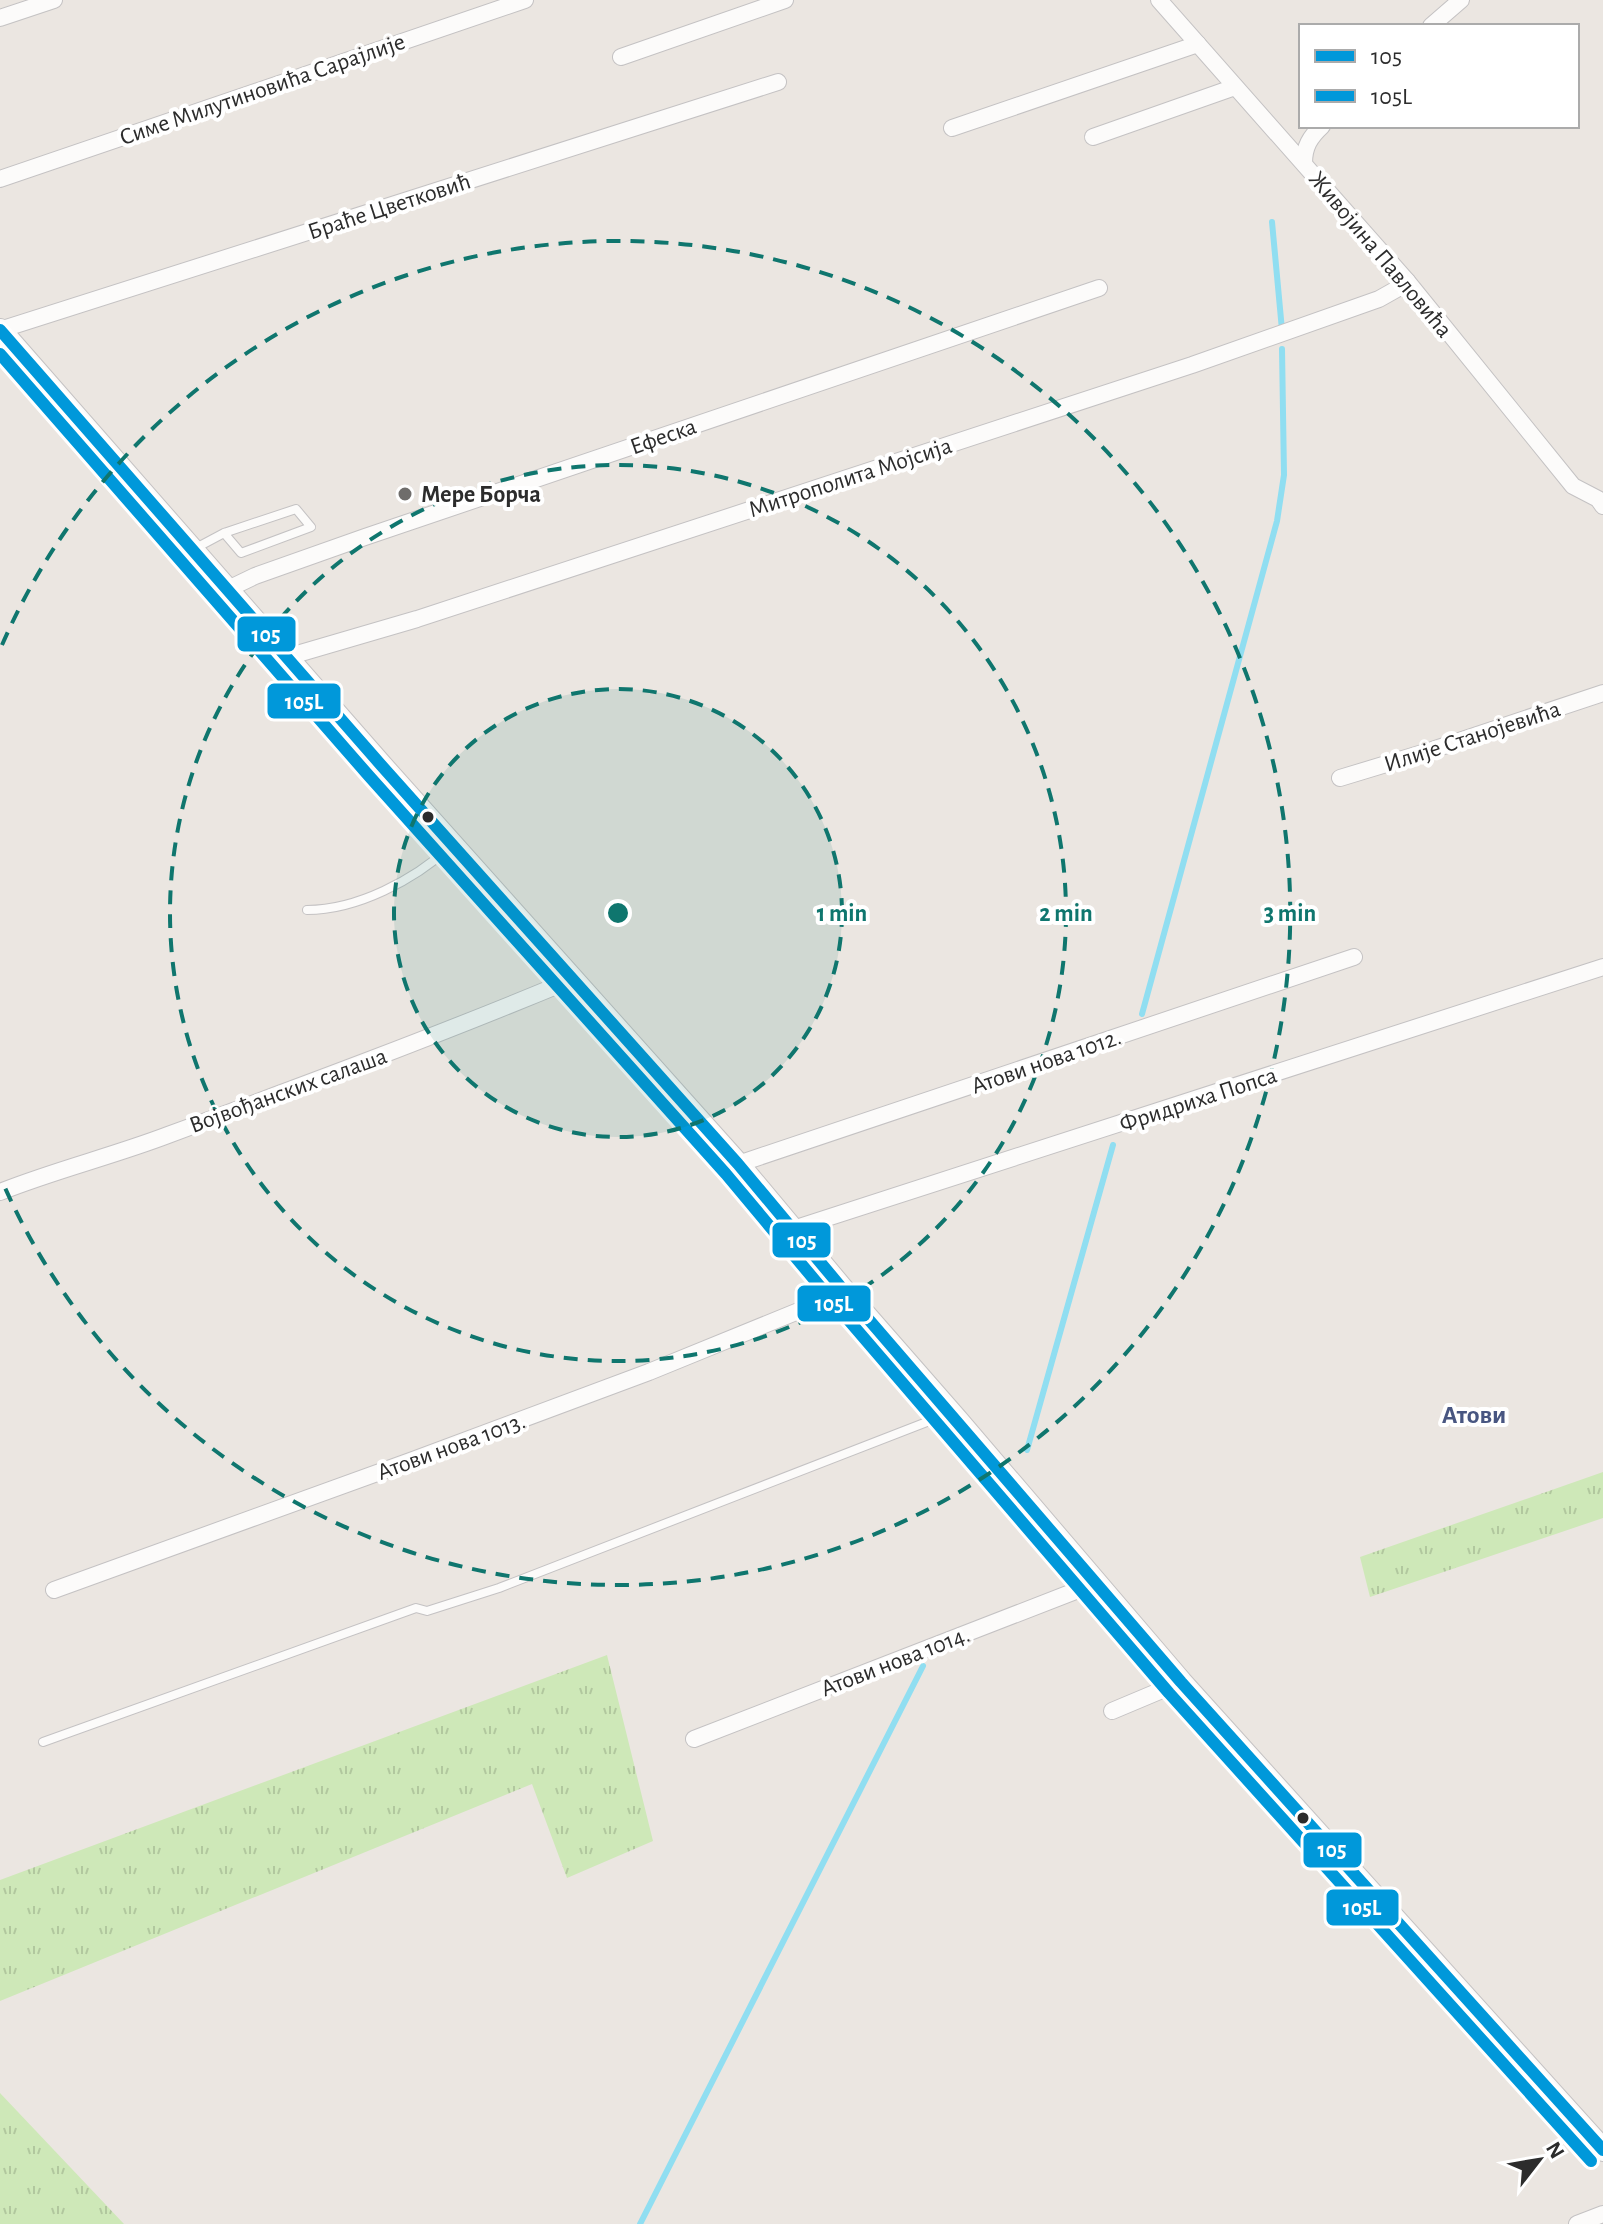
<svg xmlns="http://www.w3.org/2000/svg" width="1603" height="2224" viewBox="0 0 1603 2224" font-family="'Alegreya Sans',sans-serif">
<defs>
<pattern id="grass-tufts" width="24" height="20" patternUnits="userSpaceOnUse" patternTransform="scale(2)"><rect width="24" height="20" fill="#cee8b8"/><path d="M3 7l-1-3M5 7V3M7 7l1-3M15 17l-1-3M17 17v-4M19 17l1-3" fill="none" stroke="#b1c79e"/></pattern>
</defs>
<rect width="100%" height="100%" fill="#ebe6e1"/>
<!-- grass -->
<g fill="url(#grass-tufts)">
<path d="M 1603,1472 L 1603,1518 L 1370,1597 L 1360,1557 Z"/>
<path d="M 607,1655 L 653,1841 L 567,1878 L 532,1784 L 0,2001 L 0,1880 Z"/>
<path d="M 0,2093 L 124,2224 L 0,2224 Z"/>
</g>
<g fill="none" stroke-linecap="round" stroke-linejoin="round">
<!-- stream -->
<g stroke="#90def1" stroke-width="6">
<path d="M 1272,222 L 1282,330"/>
<path d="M 1142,1014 L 1277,521 L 1284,475 L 1282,349"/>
<path d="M 1027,1450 L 1113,1145"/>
<path d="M 640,2224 L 923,1666"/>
</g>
<defs>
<g id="lane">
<path d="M 194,549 L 224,533 L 296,509 L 311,527 L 241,553 L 224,533"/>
<path d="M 307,910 C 357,910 414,880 450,847"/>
<path d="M 43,1742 L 416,1608 L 427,1611 L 499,1588 L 950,1413"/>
</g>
<g id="street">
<path d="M 1159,0 L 1407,281 L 1573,486 L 1598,499 L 1603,506"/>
<path d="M 0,18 L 54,0"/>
<path d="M 1431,26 L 1461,0"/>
<path d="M 621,57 L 785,0"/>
<path d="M 952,128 L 1198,44"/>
<path d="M 1093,137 L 1235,87"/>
<path d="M 1304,163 C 1304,147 1310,137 1322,126"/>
<path d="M 0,179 L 525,0"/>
<path d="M 0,330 L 778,82"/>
<path d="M 228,589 L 255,576 L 365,537 L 1099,288"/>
<path d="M 287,657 L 417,619 L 1192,365 L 1379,299 L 1395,290 L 1407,281"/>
<path d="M 1340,778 L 1429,751 L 1603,693"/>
<path d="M 738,1164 L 1354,957"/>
<path d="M 0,1192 C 55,1170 113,1156 168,1135 C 304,1085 439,1035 573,979"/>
<path d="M 793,1229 L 1603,967"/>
<path d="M 54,1590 L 413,1460 L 649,1372 L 845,1292"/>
<path d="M 1112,1711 L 1181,1682"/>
<path d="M 694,1739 L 1096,1583"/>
<path d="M 1577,2224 L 1603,2214"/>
</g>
<path id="secondary" d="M 0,330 L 381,765 L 738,1164 L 845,1292 L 957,1420 L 1181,1682 L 1603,2150"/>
</defs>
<!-- lane casing -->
<use href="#lane" stroke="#c4c2c3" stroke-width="10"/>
<!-- street casing -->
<use href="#street" stroke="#c4c2c3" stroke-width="18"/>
<!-- secondary casing -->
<use href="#secondary" stroke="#c4c2c3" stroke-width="24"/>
<!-- lane -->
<use href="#lane" stroke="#fcfbfa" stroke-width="8"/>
<!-- street -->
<use href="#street" stroke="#fcfbfa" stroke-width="16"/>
<!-- secondary -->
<use href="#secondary" stroke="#fcfbfa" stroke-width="22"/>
<defs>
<path id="bus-1" d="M 0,330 L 381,765 L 738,1164 L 845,1292 L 1181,1682 L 1603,2150"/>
<path id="bus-2" d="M 0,354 L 369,776 L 726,1174 L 833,1302 L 1169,1693 L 1591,2161"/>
</defs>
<!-- bus-1 casing -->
<use href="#bus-1" stroke="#fff" stroke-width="18"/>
<!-- bus-2 casing -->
<use href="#bus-2" stroke="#fff" stroke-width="18"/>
<!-- bus-1 -->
<use href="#bus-1" stroke="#0098da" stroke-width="12"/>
<!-- bus-2 -->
<use href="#bus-2" stroke="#0098da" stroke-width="12"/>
</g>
<!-- distance rings -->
<circle cx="618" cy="913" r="224" fill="#0f766e" fill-opacity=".12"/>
<g fill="none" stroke="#0f766e" stroke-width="4" stroke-dasharray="14 10">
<circle cx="618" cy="913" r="224"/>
<circle cx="618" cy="913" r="448"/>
<path d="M2 645A672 672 0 1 1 2 1181"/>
</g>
<!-- markers -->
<circle fill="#6f6d6b" stroke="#fff" stroke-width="3" cx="405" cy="494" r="8"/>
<g fill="#2c2c2c" stroke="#fff" stroke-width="3">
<circle cx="428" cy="817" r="7"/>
<circle cx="1303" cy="1818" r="7"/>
</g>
<g text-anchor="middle" stroke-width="8" stroke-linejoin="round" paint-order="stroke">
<!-- street labels -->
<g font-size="24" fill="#2c2c2c" stroke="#fff">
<text transform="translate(262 89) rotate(-19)" y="8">Симе Милутиновића Сарајлије</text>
<text transform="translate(389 206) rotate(-18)" y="8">Браће Цветковић</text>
<text transform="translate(1381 254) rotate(50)" y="8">Живојина Павловића</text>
<text transform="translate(663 436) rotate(-19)" y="8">Ефеска</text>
<text transform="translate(850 477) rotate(-18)" y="8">Митрополита Мојсија</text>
<text transform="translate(1472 736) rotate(-18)" y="8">Илије Станојевића</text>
<text transform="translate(1046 1061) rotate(-19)" y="8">Атови нова 1012.</text>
<text transform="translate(288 1090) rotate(-20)" y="8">Војвођанских салаша</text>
<text transform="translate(1198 1099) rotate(-18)" y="8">Фридриха Попса</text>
<text transform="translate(451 1446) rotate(-20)" y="8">Атови нова 1013.</text>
<text transform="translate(895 1661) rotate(-21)" y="8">Атови нова 1014.</text>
</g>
<!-- poi labels -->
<g font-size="24" font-weight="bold" fill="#2c2c2c" stroke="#fff" text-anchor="start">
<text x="421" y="502">Мере Борча</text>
</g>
<!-- neighbourhood labels -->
<g font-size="26" font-weight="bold" fill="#485681" stroke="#fff">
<text x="1474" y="1423">Атови</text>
</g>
</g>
<circle cx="618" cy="913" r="12" fill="#0f766e" stroke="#fff" stroke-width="4"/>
<g font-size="24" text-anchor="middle" font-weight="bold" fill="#0f766e" stroke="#fff" stroke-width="8" stroke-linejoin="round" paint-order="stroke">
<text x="842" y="921">1 min</text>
<text x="1066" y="921">2 min</text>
<text x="1290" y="921">3 min</text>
</g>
<g stroke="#fff" stroke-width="3">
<rect x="236" y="615" width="61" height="38" rx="8" fill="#0098da"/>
<rect x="266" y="682" width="76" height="38" rx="8" fill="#0098da"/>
<rect x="771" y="1221" width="61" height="38" rx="8" fill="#0098da"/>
<rect x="796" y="1284" width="76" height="39" rx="8" fill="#0098da"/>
<rect x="1302" y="1831" width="61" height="38" rx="8" fill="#0098da"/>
<rect x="1325" y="1888" width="75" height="39" rx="8" fill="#0098da"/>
</g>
<g font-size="22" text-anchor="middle" font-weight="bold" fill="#fff">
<text x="266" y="642">105</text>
<text x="304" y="709">105L</text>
<text x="802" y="1248">105</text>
<text x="834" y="1311">105L</text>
<text x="1332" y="1857">105</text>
<text x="1362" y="1915">105L</text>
</g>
<!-- legend -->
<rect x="1299" y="24" width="280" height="104" fill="#ffffff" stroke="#ababab" stroke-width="2"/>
<rect x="1315" y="50" width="40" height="12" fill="#0098da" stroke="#ababab" stroke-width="2"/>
<text x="1371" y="64" font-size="24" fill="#2c2c2c">105</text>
<rect x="1315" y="90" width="40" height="12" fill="#0098da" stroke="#ababab" stroke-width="2"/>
<text x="1371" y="104" font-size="24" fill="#2c2c2c">105L</text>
<!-- north arrow -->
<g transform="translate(1539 2160) rotate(59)" stroke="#ffffff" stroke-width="6" paint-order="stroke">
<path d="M0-6L14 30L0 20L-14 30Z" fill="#2c2c2c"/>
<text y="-12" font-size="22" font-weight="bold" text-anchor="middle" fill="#2c2c2c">N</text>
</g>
</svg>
